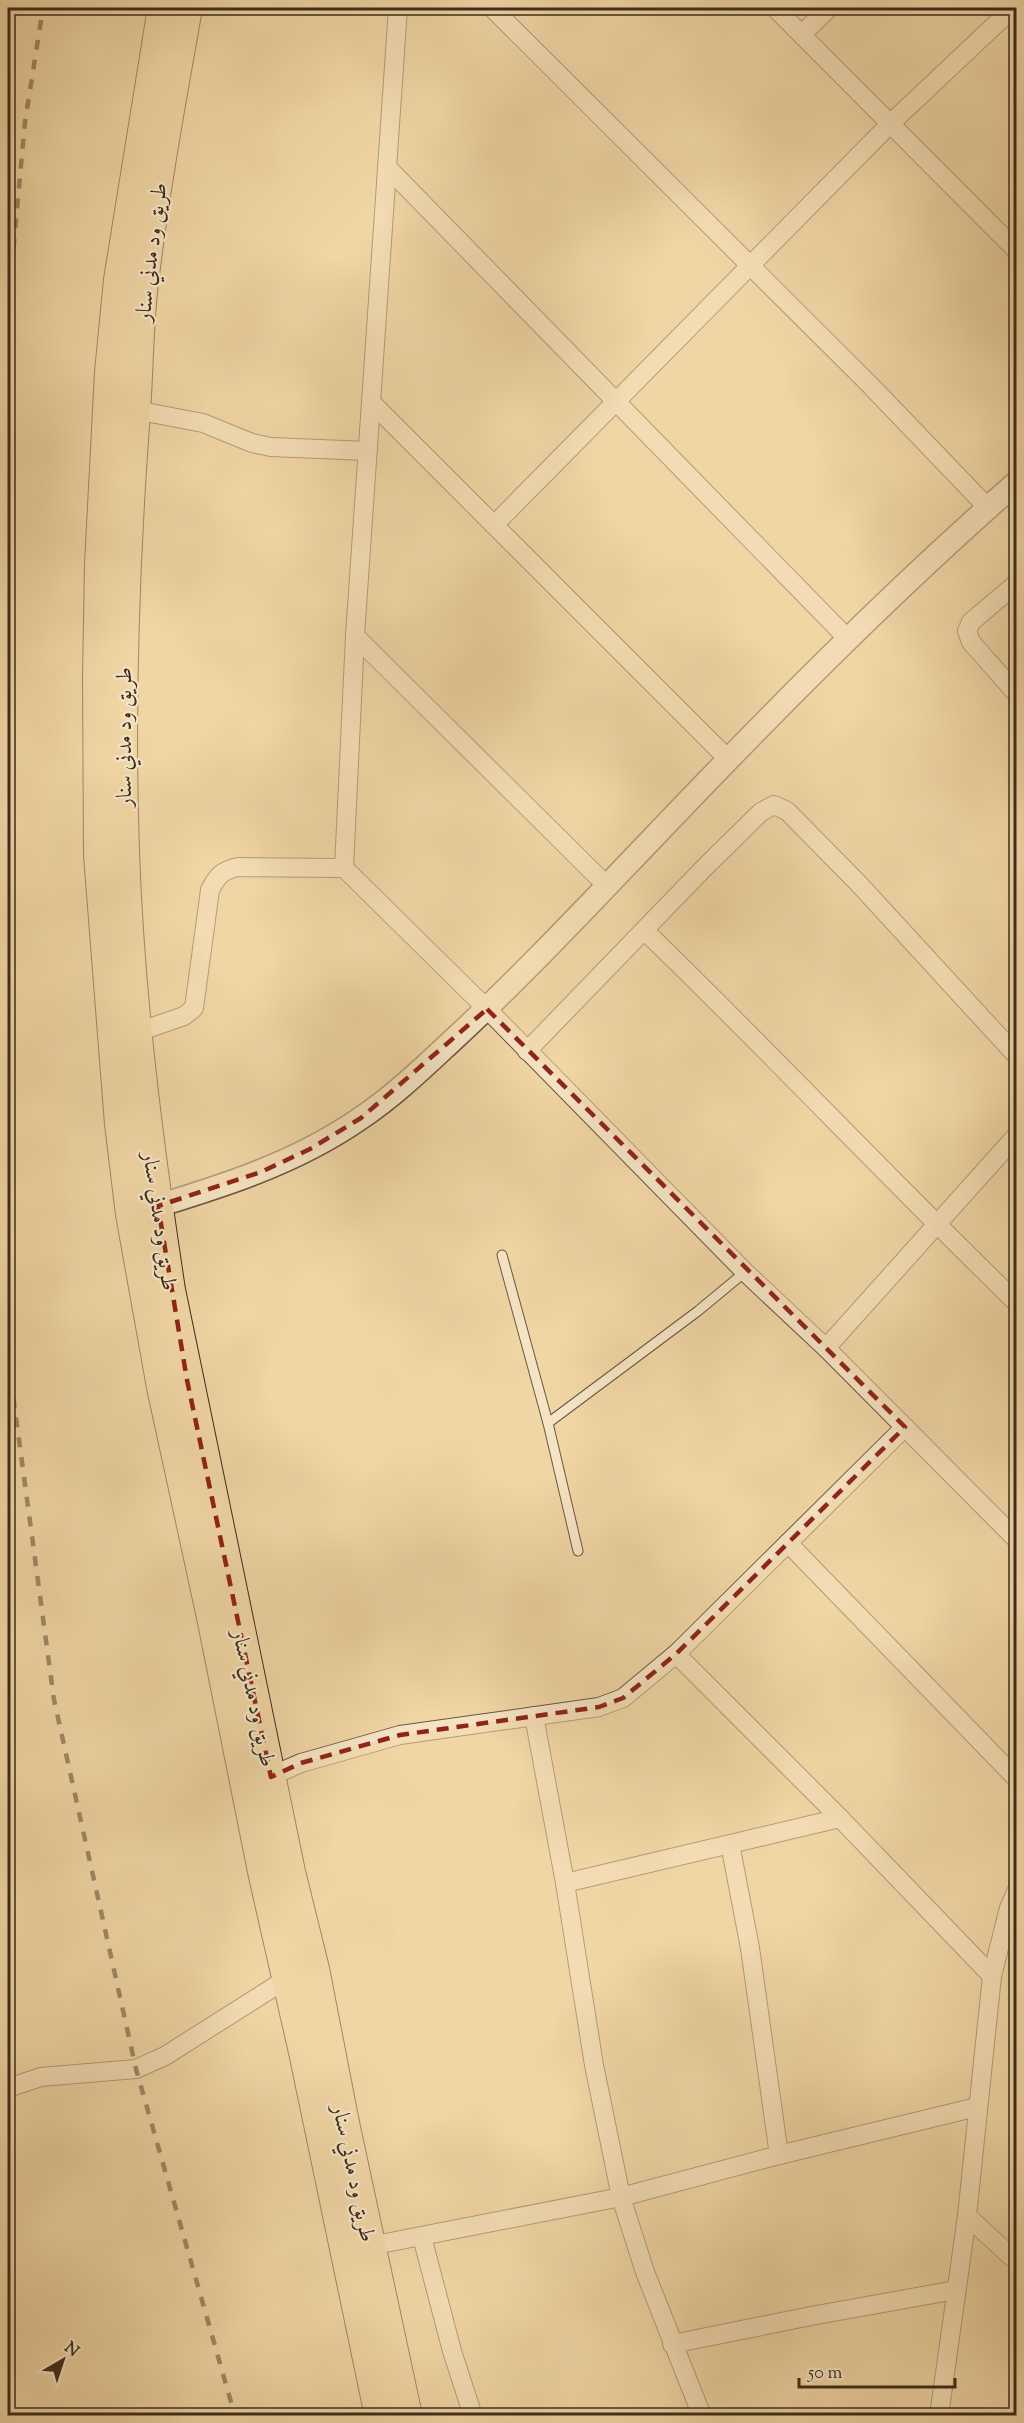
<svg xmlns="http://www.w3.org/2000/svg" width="1024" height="2423" viewBox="0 0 1024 2423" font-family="'Sorts Mill Goudy',Amiri,serif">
<rect width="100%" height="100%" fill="#f0d5a5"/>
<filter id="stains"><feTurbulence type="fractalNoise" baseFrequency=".00333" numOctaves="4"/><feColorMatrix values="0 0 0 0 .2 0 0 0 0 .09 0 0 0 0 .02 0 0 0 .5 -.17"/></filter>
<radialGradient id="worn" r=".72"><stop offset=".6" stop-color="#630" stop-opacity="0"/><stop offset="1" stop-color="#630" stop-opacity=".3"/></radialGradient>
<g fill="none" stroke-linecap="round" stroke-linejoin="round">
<defs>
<g id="service">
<path d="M 502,1255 L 548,1423 L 578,1551"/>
<path d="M 548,1423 L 698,1311 L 745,1272"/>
</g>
<g id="minor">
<path d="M 492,8 L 872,387 L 988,508"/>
<path d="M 775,8 L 1016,250"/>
<path d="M 802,34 L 829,8"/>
<path d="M 387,167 L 848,639"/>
<path d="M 371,402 L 728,759"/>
<path d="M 135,410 L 203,423 L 252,443 L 271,447 L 368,451"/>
<path d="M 494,525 L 891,123 L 1013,8"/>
<path d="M 1016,584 L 971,622 L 967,631 L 971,642 L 1016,693"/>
<path d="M 355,636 L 607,886"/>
<path d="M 344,868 L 355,636 L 398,8"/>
<path d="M 645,931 C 771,1053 891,1181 1016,1302"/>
<path d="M 138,1032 L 184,1016 L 194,1008 L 210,890 C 217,876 223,870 238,867 L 344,868 L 487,1009 L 745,1272 L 826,1348 L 1016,1539"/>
<path d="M 527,1051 L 706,866 L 761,812 L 774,805 L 787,811 L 858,883 L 1016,1055"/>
<path d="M 826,1348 L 1016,1136"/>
<path d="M 788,1543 L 1016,1778"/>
<path d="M 676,1654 L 840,1818 L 992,1976"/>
<path d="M 534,1716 L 565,1883 L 594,2065 L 621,2197 L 645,2272 L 702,2416"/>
<path d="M 262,1780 L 301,1763 L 400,1735 L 599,1707 L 623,1698 L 676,1654 L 905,1427"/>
<path d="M 730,1844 L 750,1948 L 779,2155"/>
<path d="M 565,1883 L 840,1818"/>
<path d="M 8,2088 L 41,2077 L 136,2069 L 165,2056 L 288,1978 L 296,1975"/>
<path d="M 967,2216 L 1016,2261"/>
<path d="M 422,2237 L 452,2351 L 473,2416"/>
<path d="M 370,2246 L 621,2197 L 779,2155 L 977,2107"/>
<path d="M 672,2344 L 811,2316 L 956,2290"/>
<path d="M 939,2416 L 967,2216 L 992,1976 L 1009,1908 L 1016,1892"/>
</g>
<path id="tertiary" d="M 144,1210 C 220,1187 295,1164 361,1118 C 394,1096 424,1067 453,1040 C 521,977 585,909 649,842 C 767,718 887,596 1016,483"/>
<g id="trunk">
<path d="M 163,8 L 119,280 L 110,372 L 100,564 L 98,676 L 99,855 L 120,1124 L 131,1214 L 162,1387 L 212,1617 L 264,1876 L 304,2052 L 380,2416"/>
<path d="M 187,8 C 171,98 154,191 143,283 C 138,325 138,369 135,412 C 124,558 119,705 124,852 C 129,998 148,1146 170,1290 L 290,1872 L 314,1969 L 344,2123 L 407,2416"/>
</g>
</defs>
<!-- service casing -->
<use href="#service" stroke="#6a563f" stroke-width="11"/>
<!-- minor casing -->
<use href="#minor" stroke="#6a563f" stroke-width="20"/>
<!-- tertiary casing -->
<use href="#tertiary" stroke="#6a563f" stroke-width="25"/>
<!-- trunk casing -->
<use href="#trunk" stroke="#3d2b1d" stroke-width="32"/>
<!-- service -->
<use href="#service" stroke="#f5e4c4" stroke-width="9"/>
<!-- minor -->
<use href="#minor" stroke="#f5e4c4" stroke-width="18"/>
<!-- tertiary -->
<use href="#tertiary" stroke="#f5e4c4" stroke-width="22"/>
<!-- trunk -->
<use href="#trunk" stroke="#f0d5a5" stroke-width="30"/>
<!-- rail -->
<g stroke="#3d2b1d" stroke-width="4.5" stroke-dasharray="10 10" stroke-linecap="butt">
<path d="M 8,308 L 25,122 L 43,8"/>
<path d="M 8,1358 L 54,1700 L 136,2069 L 235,2416"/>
</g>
</g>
<!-- marked area -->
<path d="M0 0H1024V2423H0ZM 487,1009 L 905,1427 L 676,1654 L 623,1698 L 599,1707 L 400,1735 L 301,1763 L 271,1777 L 187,1380 L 158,1206 L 261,1172 L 310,1149 L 361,1118 Z" fill="#f0d5a5" fill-opacity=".55" fill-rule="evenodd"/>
<path fill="none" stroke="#8f2418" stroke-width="4.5" stroke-dasharray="12 8" stroke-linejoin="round" d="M 487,1009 L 905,1427 L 676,1654 L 623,1698 L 599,1707 L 400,1735 L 301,1763 L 271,1777 L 187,1380 L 158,1206 L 261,1172 L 310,1149 L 361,1118 Z"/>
<g text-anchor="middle" stroke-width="4.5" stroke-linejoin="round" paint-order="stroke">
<!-- street labels -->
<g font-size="22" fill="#3d2b1d" stroke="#f5e4c4">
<text transform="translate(150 252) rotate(-83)" y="8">طريق ود مدني سنار</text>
<text transform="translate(123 737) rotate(-90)" y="8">طريق ود مدني سنار</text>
<text transform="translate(161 1221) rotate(82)" y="8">طريق ود مدني سنار</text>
<text transform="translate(255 1698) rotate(78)" y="8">طريق ود مدني سنار</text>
<text transform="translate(355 2173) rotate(78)" y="8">طريق ود مدني سنار</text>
</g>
</g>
<!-- margin -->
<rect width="1024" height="2423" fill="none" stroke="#f0d5a5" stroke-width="30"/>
<rect x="9" y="9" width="1006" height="2405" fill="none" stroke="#3d2b1d" stroke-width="3"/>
<rect x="15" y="15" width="994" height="2393" fill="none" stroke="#3d2b1d" stroke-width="1.5"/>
<!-- north arrow -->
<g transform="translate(63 2360) rotate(39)" stroke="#f5e4c4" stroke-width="4.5" paint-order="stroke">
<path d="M0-4.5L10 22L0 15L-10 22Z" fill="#3d2b1d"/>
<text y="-9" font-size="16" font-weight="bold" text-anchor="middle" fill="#3d2b1d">N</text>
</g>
<!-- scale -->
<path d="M799 2378v9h156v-9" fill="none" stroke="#3d2b1d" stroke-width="3"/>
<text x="808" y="2378" font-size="18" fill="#3d2b1d" stroke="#f5e4c4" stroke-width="4.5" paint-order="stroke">50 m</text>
<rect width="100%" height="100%" filter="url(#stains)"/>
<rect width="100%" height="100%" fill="url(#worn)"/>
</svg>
